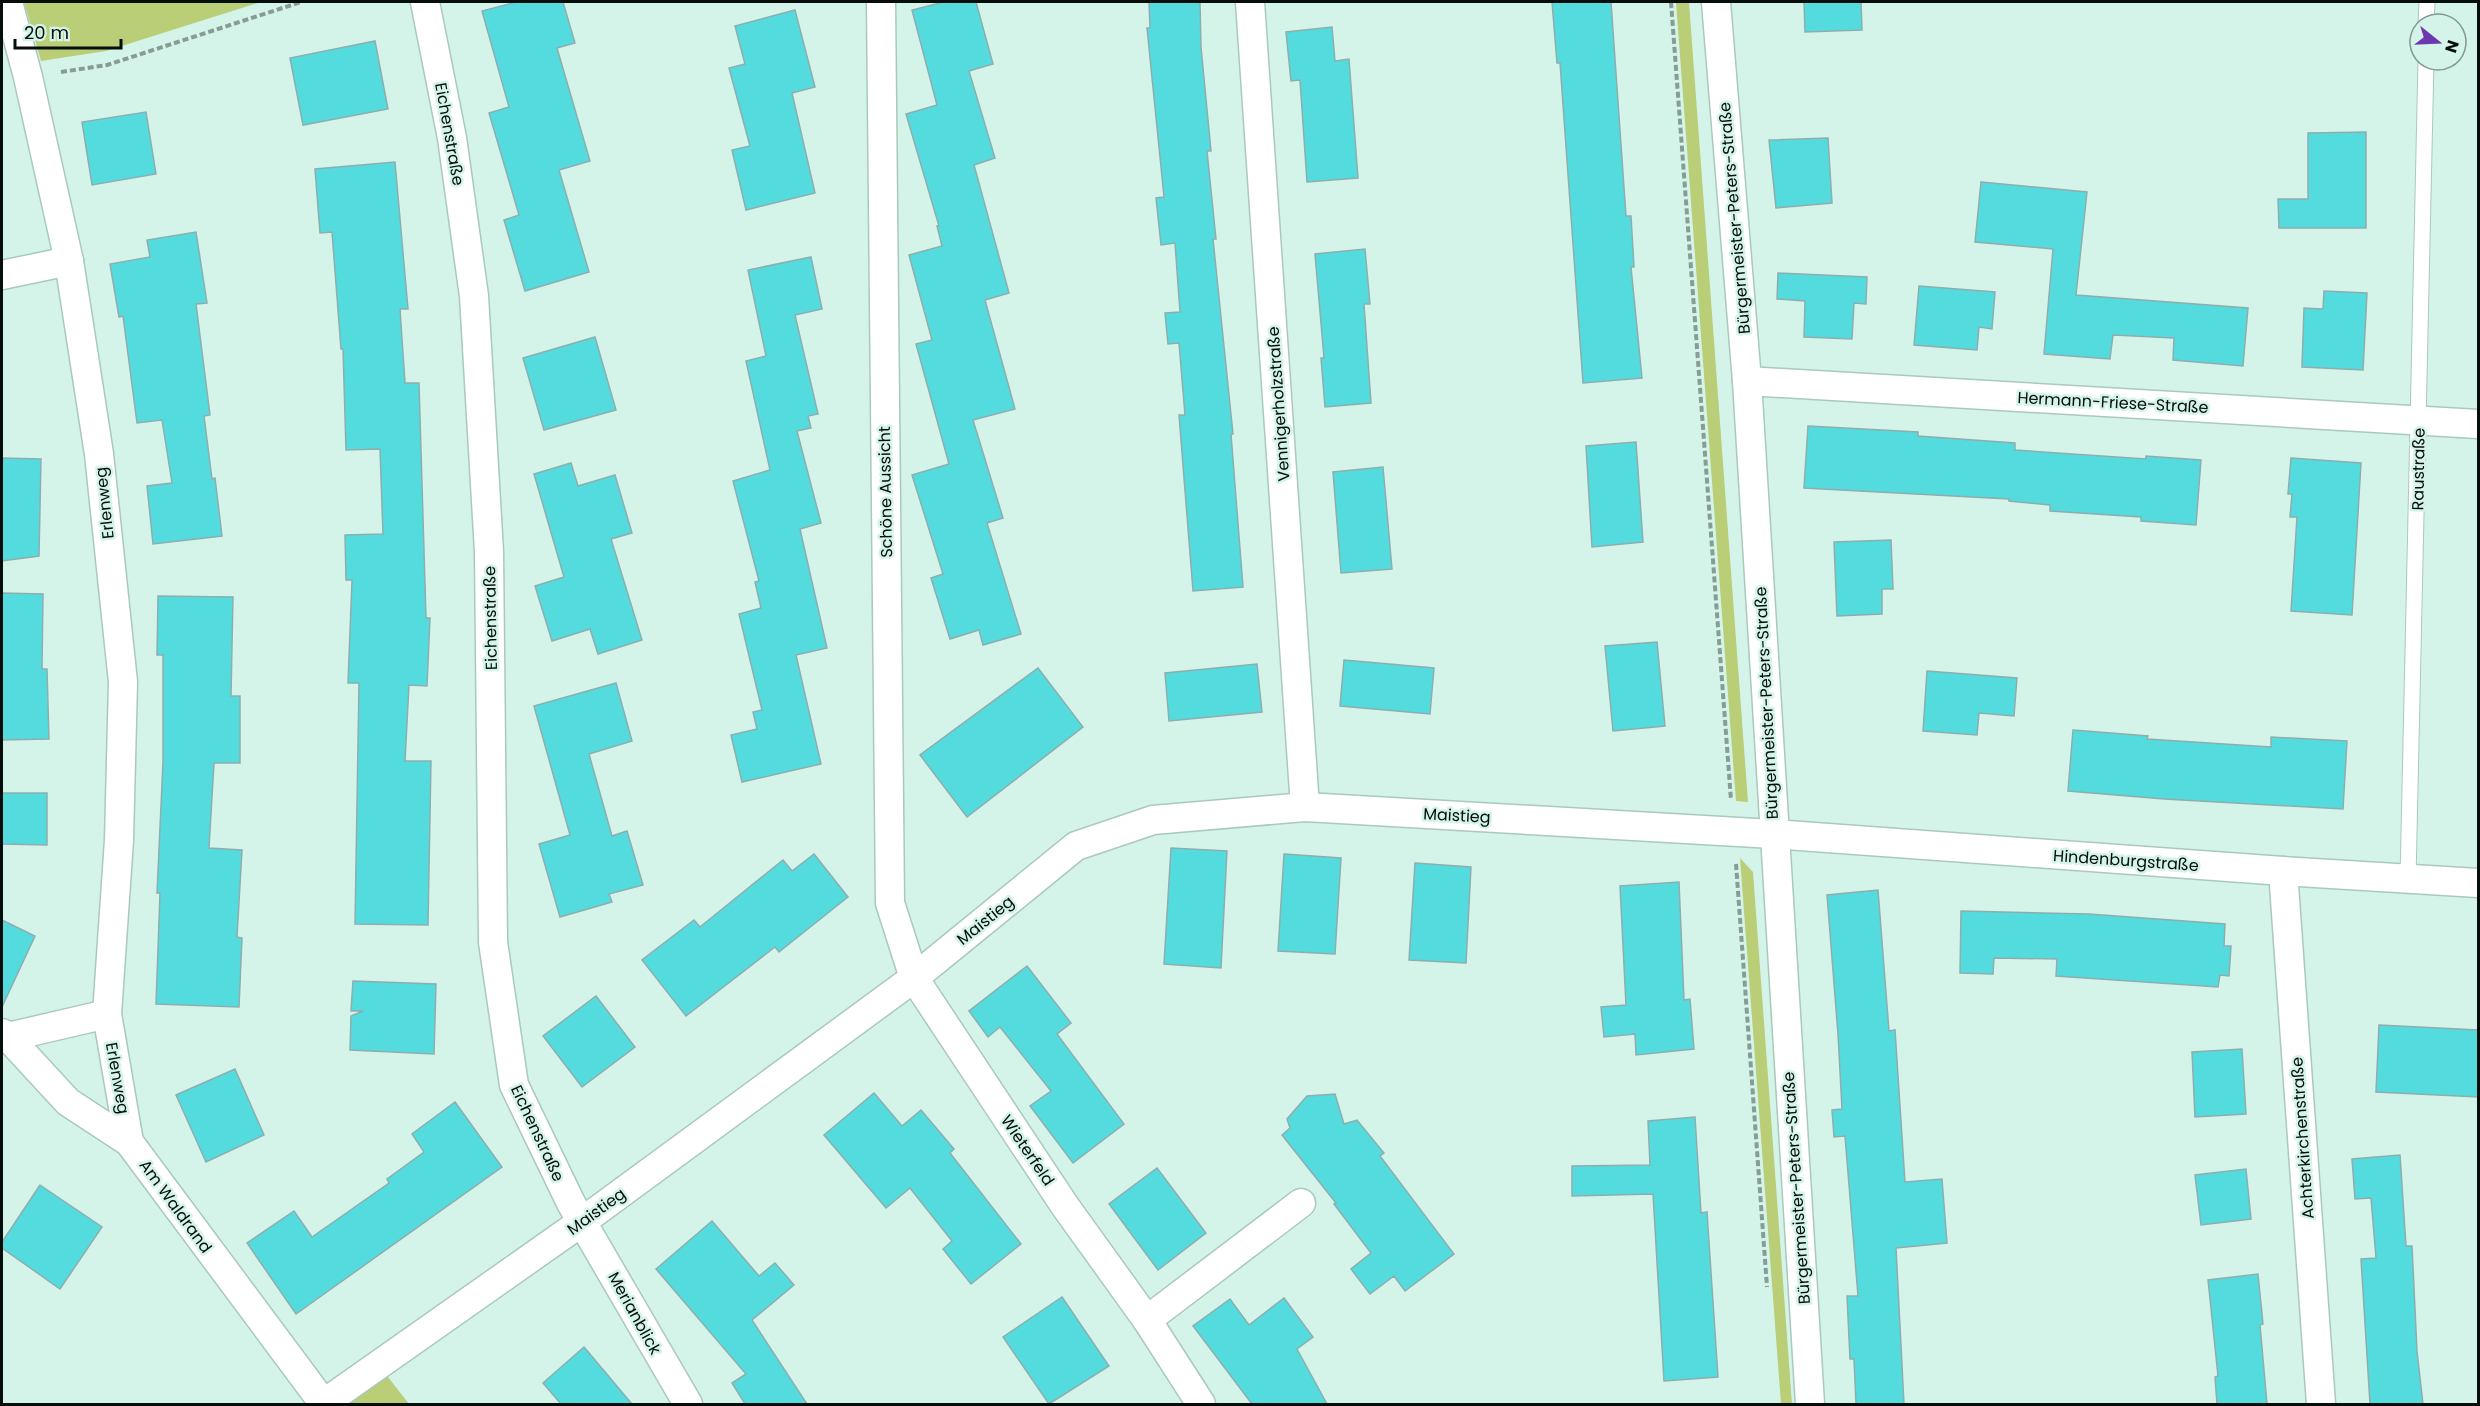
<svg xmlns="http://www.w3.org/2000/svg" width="2480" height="1406" viewBox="0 0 2480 1406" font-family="Poppins,sans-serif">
<rect width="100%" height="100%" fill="#d5f4e9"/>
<!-- green -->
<g fill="#b9ce77">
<path d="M 24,2 L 261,2 L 106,51 L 41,61 Z"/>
<path d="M 1676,2 L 1689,2 L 1748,802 L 1736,801 Z"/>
<path d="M 1740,858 L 1753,872 L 1792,1404 L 1781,1404 Z"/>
<path d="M 388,1377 L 409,1404 L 323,1404 Z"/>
</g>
<!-- building -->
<g fill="#54dbde" stroke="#8daeaf" stroke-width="1.5">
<path d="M 517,2 L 563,2 L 575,43 L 557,48 L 590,161 L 559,170 L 589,272 L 525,291 L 504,220 L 519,215 L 489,113 L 509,107 L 482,11 Z"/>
<path d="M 944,2 L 976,2 L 993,64 L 969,71 L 995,158 L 974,165 L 1009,293 L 985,300 L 1015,409 L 973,420 L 1003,518 L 987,523 L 1021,634 L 983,645 L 979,630 L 950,639 L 931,578 L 943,574 L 912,475 L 949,464 L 916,344 L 932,340 L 909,255 L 942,246 L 937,226 L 939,226 L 906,114 L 937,105 L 912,10 Z"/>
<path d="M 1149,2 L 1200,2 L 1201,47 L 1211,151 L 1207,151 L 1216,239 L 1213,239 L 1233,434 L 1231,434 L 1243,587 L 1193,591 L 1179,415 L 1185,415 L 1179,343 L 1168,344 L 1165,313 L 1180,312 L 1175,243 L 1161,245 L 1156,198 L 1164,197 L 1147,28 L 1150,28 Z"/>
<path d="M 1552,2 L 1611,2 L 1626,216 L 1631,216 L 1634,267 L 1631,267 L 1642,378 L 1583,383 L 1560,63 L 1557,63 Z"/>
<path d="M 1804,2 L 1861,2 L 1862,30 L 1805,32 Z"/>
<path d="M 795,10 L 815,87 L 792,93 L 815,193 L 746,210 L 732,150 L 750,146 L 729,68 L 745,64 L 735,26 Z"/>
<path d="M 1332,27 L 1335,61 L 1349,59 L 1358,178 L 1307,182 L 1300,80 L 1291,81 L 1286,32 Z"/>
<path d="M 375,41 L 388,109 L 303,125 L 290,58 Z"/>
<path d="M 146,112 L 156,174 L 92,185 L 82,122 Z"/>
<path d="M 2366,132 L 2366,228 L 2279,228 L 2278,199 L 2308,199 L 2308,133 Z"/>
<path d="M 1828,138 L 1832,203 L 1776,208 L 1769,140 Z"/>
<path d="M 395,162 L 408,309 L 400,309 L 405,383 L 419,383 L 426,618 L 430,618 L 427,686 L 409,685 L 405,761 L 431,761 L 428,925 L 355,924 L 359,683 L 348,683 L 352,580 L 346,580 L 345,535 L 383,534 L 380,449 L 346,450 L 343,349 L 341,349 L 332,232 L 320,233 L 315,169 Z"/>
<path d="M 1981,182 L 2087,192 L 2076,295 L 2248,308 L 2243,366 L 2173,360 L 2174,338 L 2113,335 L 2110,359 L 2044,354 L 2053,249 L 1975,242 Z"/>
<path d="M 196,232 L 207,303 L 196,304 L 210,415 L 204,416 L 212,479 L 215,478 L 222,536 L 153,544 L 147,486 L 172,483 L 162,420 L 137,423 L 123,316 L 119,317 L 110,264 L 150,257 L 147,240 Z"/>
<path d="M 1365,249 L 1370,304 L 1364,304 L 1371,403 L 1325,407 L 1321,358 L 1324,358 L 1315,254 Z"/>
<path d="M 811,257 L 822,309 L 795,315 L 818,414 L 808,416 L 811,428 L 797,431 L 821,523 L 800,529 L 827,648 L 796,655 L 821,764 L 742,782 L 731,735 L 757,729 L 753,712 L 762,710 L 739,614 L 761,608 L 755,582 L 759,581 L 733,481 L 770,470 L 746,361 L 766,356 L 748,270 Z"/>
<path d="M 1778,273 L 1867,277 L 1866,304 L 1854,303 L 1852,339 L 1804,337 L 1805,301 L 1777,299 Z"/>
<path d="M 1919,286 L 1995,292 L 1992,329 L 1979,327 L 1977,350 L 1914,345 Z"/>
<path d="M 2324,291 L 2367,293 L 2363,370 L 2302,367 L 2304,308 L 2323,309 Z"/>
<path d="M 595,337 L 616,410 L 544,430 L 523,358 Z"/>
<path d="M 1808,426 L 1918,432 L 1918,436 L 2015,443 L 2015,450 L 2146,459 L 2146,456 L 2201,460 L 2196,525 L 2141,521 L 2141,517 L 2050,511 L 2050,505 L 2009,501 L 2009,499 L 1804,488 Z"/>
<path d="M 1636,442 L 1643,542 L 1592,547 L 1586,446 Z"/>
<path d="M 2,458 L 41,459 L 39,556 L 2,561 Z"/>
<path d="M 2291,458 L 2361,463 L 2352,615 L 2291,611 L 2297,517 L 2290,517 L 2292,494 L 2288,494 Z"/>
<path d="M 571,463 L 578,486 L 615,475 L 632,533 L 611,539 L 642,640 L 598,654 L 590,629 L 552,641 L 535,586 L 564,577 L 534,474 Z"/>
<path d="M 1383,467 L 1392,569 L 1341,573 L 1333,472 Z"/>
<path d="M 1891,540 L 1893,589 L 1882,589 L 1882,614 L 1837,616 L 1834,542 Z"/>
<path d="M 2,593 L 43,594 L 42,669 L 47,669 L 49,739 L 2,740 Z"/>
<path d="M 158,596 L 233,597 L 231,696 L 240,696 L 240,763 L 214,763 L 209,848 L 242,850 L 237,937 L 242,938 L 239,1007 L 156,1004 L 160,893 L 157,893 L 163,762 L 163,655 L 157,655 Z"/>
<path d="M 1657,642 L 1665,726 L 1613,731 L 1605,646 Z"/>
<path d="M 1344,660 L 1434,668 L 1430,714 L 1340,706 Z"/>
<path d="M 1257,664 L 1262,712 L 1169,721 L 1165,673 Z"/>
<path d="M 1038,668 L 1083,727 L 967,817 L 920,755 Z"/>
<path d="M 1927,671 L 2017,678 L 2014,716 L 1979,713 L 1977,735 L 1923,731 Z"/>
<path d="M 616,683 L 632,741 L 589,754 L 612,836 L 627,831 L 643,885 L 609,894 L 612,902 L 560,917 L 539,844 L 570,835 L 534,706 Z"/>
<path d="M 2073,730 L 2148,736 L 2147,739 L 2271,747 L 2271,737 L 2347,741 L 2343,809 L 2164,799 L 2068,791 Z"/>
<path d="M 2,793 L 47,793 L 47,845 L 2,844 Z"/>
<path d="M 1171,848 L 1227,851 L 1221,968 L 1164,964 Z"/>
<path d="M 814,854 L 848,897 L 779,952 L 775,947 L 686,1016 L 642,960 L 694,920 L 700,927 L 783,860 L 792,871 Z"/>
<path d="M 1284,854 L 1341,858 L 1335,954 L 1278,951 Z"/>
<path d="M 1415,863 L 1471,867 L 1466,963 L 1409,960 Z"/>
<path d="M 1679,882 L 1684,1000 L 1690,999 L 1694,1049 L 1636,1055 L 1635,1034 L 1604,1037 L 1601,1007 L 1626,1005 L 1620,886 Z"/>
<path d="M 1878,890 L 1889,1031 L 1895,1030 L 1905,1182 L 1942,1179 L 1947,1243 L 1896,1248 L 1904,1404 L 1856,1404 L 1854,1359 L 1850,1359 L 1847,1296 L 1858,1296 L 1845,1136 L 1834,1137 L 1832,1110 L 1842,1109 L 1838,1034 L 1827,895 Z"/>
<path d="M 1961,911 L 2089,914 L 2225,924 L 2224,946 L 2231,946 L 2229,976 L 2220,975 L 2218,987 L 2056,976 L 2057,959 L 1994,958 L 1993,974 L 1960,973 Z"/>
<path d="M 2,920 L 35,936 L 2,1007 Z"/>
<path d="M 1027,966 L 1071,1023 L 1057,1034 L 1124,1124 L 1073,1163 L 1030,1106 L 1051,1091 L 1000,1027 L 988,1037 L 969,1011 Z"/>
<path d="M 353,981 L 436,984 L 434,1054 L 350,1050 L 351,1016 L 363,1011 L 351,1011 Z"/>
<path d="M 596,996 L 635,1047 L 582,1087 L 543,1036 Z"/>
<path d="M 2379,1025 L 2478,1030 L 2478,1097 L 2376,1092 Z"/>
<path d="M 2242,1049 L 2246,1114 L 2195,1117 L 2192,1052 Z"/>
<path d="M 235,1069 L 264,1135 L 206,1162 L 176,1095 Z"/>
<path d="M 874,1093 L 902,1126 L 921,1110 L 954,1149 L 950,1153 L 1021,1244 L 971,1284 L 943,1249 L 952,1241 L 910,1188 L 886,1208 L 824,1135 Z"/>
<path d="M 1335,1094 L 1344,1124 L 1357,1120 L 1384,1153 L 1380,1156 L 1454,1254 L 1405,1291 L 1394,1276 L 1370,1294 L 1351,1269 L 1371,1253 L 1334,1204 L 1336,1203 L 1282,1135 L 1290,1128 L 1287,1119 L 1307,1096 Z"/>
<path d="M 455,1102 L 502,1167 L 296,1314 L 247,1243 L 294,1211 L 312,1237 L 389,1183 L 387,1179 L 424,1152 L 412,1134 Z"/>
<path d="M 1695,1117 L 1701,1213 L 1707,1212 L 1718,1377 L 1664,1381 L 1653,1194 L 1572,1196 L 1572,1166 L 1650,1165 L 1648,1121 Z"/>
<path d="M 2400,1155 L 2406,1246 L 2412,1246 L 2417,1351 L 2423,1404 L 2370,1404 L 2361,1259 L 2376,1258 L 2371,1198 L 2355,1199 L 2352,1159 Z"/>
<path d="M 1157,1168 L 1206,1233 L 1158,1270 L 1109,1204 Z"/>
<path d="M 2246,1169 L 2251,1219 L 2201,1225 L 2195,1175 Z"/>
<path d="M 40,1185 L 102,1227 L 60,1289 L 2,1248 L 2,1242 Z"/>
<path d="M 712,1221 L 759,1276 L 775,1263 L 794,1285 L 752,1320 L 807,1404 L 745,1404 L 732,1383 L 746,1374 L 656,1269 Z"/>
<path d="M 2258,1274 L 2263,1324 L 2260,1325 L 2267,1404 L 2217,1404 L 2215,1377 L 2218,1376 L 2208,1280 Z"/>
<path d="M 1062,1297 L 1109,1366 L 1049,1404 L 1003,1337 Z"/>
<path d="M 1284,1298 L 1313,1337 L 1297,1349 L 1327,1404 L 1252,1404 L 1193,1326 L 1230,1299 L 1249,1325 Z"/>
<path d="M 584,1347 L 632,1404 L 561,1404 L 543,1383 Z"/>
</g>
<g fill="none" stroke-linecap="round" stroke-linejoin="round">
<defs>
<g id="service">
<path d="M 2426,24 L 2427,2"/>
<path d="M 2408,879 L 2426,60"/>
</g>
<g id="minor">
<path d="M 8,2 L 28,77 L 69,261 L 99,454 L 123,682 L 119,840 L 107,1014 L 129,1142"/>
<path d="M 425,2 L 452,138 L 474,296 L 489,552 L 493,942 L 514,1085 L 571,1203 L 688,1404"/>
<path d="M 881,2 L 890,903 L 914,978 L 1065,1206 L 1147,1320 L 1201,1404"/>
<path d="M 1250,2 L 1305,807"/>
<path d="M 1716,2 L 1747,381 L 1810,1404"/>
<path d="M 2,275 L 69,261"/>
<path d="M 1747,381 L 2478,424"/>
<path d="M 2283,871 L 2321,1404"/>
<path d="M 2,1033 L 8,1037 L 68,1102 L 129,1142 L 324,1404"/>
<path d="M 8,1037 L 107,1014"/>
<path d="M 1147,1320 L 1301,1203"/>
<path d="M 323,1404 L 583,1221 L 914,978 L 1076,846 L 1153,820 L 1305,807 L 1773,834 L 2283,871 L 2478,883"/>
</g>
</defs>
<!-- service casing -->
<use href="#service" stroke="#aac9bd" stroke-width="17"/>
<!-- minor casing -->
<use href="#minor" stroke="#aac9bd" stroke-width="31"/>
<!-- path -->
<g stroke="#869d95" stroke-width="4" stroke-dasharray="6 3" stroke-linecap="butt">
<path d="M 1671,2 L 1731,800"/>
<path d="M 61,72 L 107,65 L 301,2"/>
<path d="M 1736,864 L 1767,1287"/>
</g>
<!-- service -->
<use href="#service" stroke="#fff" stroke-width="15"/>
<!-- minor -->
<use href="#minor" stroke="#fff" stroke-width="28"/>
</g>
<g text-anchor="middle" stroke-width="5" stroke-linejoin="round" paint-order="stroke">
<!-- street labels -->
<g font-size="16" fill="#050e0b" stroke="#d5f4e9">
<text transform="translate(450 134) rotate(80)" y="6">Eichenstraße</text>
<text transform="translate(1734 218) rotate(-95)" y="6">Bürgermeister-Peters-Straße</text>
<text transform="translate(2113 402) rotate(3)" y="6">Hermann-Friese-Straße</text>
<text transform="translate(1278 404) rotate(-94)" y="6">Vennigerholzstraße</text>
<text transform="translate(2418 469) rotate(-89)" y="6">Raustraße</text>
<text transform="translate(885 492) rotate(-91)" y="6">Schöne Aussicht</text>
<text transform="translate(104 503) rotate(-96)" y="6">Erlenweg</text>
<text transform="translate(490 618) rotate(-91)" y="6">Eichenstraße</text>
<text transform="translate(1766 703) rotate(-93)" y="6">Bürgermeister-Peters-Straße</text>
<text transform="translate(1457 815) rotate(3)" y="6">Maistieg</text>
<text transform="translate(2126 860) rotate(4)" y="6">Hindenburgstraße</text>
<text transform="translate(985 920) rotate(-39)" y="6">Maistieg</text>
<text transform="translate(118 1078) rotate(80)" y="6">Erlenweg</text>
<text transform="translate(538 1133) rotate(65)" y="6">Eichenstraße</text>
<text transform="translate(2302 1138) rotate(-94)" y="6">Achterkirchenstraße</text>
<text transform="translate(1028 1150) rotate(56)" y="6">Wieterfeld</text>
<text transform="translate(1796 1188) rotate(-94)" y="6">Bürgermeister-Peters-Straße</text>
<text transform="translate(176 1206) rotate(54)" y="6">Am Waldrand</text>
<text transform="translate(596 1211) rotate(-36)" y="6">Maistieg</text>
<text transform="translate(635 1313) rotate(61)" y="6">Merianblick</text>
</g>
</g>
<!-- border -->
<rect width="2480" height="1406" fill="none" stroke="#050e0b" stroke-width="6"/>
<!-- north arrow -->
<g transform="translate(2438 42) rotate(108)"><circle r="28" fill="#d5f4e9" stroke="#829890" stroke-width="1.5"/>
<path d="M0-4.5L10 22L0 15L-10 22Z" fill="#6d38af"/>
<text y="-9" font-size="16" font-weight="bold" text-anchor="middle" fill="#050e0b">N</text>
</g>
<!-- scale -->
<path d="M15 39v9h106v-9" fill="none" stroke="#050e0b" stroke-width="3"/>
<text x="24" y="39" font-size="18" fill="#050e0b" stroke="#d5f4e9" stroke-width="4.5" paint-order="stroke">20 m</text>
</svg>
